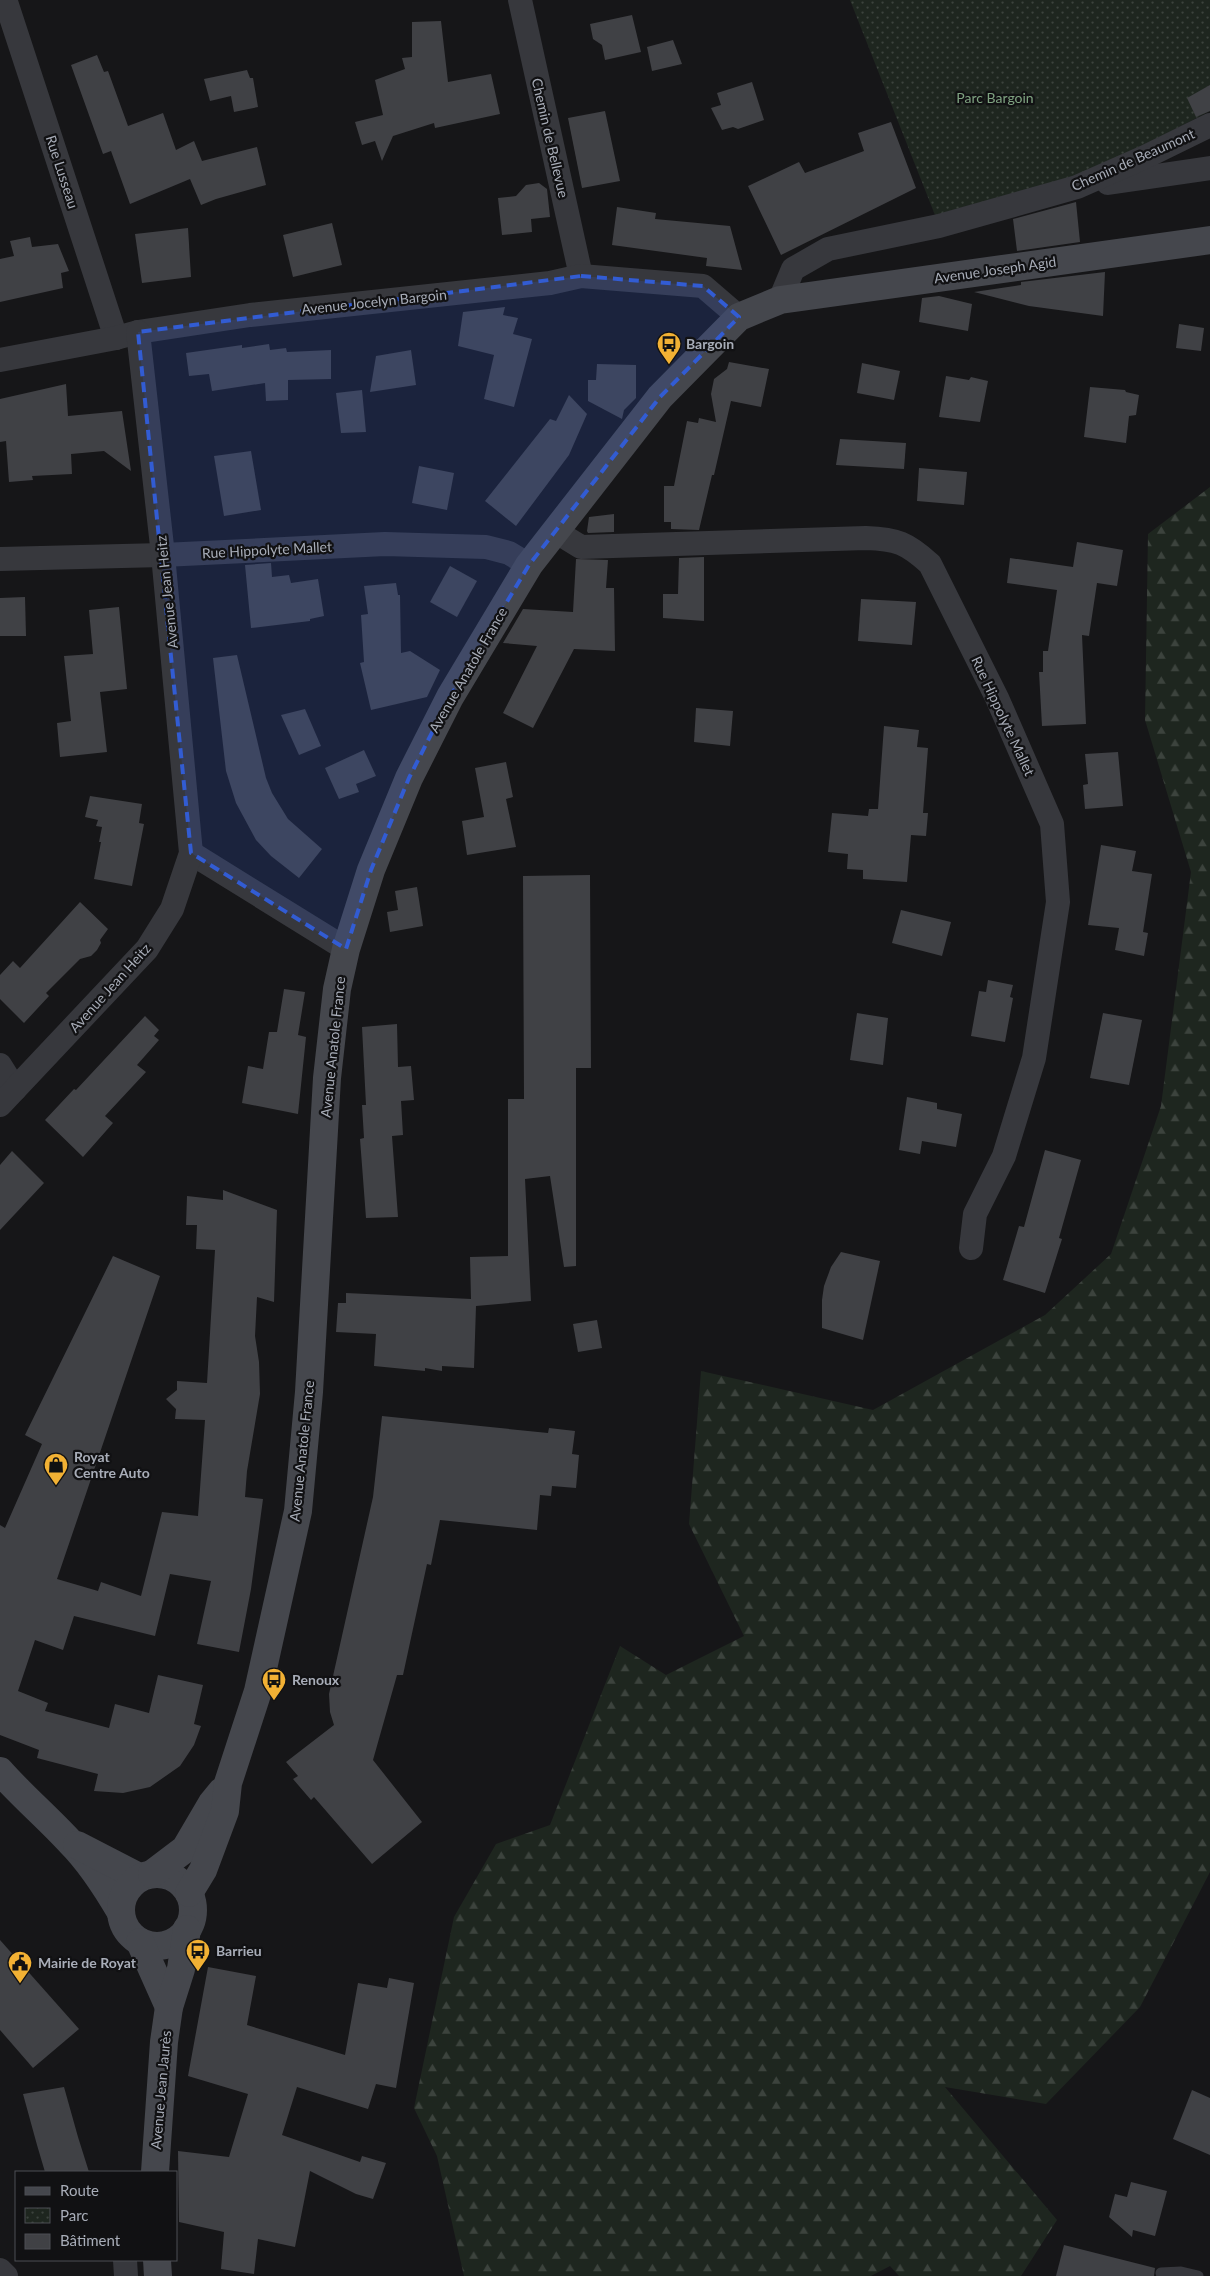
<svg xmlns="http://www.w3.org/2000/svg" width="1210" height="2276" viewBox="0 0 1210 2276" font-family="Lato,sans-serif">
<defs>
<pattern id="forest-firs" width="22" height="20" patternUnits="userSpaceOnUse" patternTransform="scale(1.25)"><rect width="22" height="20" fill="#1e261f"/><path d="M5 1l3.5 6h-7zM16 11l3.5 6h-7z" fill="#3c433d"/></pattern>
<pattern id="park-dots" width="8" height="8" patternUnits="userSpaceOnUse" patternTransform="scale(1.25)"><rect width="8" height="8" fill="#1e261f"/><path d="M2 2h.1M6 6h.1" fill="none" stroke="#3c433d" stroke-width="1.8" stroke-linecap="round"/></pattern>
</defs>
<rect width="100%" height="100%" fill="#161618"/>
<!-- forest -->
<path fill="url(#forest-firs)" d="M 1210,487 L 1210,1872 L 1140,2007 L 1046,2104 L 945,2087 L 1057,2220 L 1021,2276 L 899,2276 L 890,2266 L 871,2276 L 464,2276 L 437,2156 L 414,2108 L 454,1917 L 496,1844 L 550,1825 L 620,1646 L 666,1675 L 744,1636 L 689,1524 L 701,1371 L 873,1410 L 1045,1315 L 1111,1254 L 1161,1106 L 1191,872 L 1145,720 L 1148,534 Z"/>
<!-- park -->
<path fill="url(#park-dots)" d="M 850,0 L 1210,0 L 1210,111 L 1106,165 L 1061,181 L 935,215 Z"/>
<!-- building -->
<g fill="#404145">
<path d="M 632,15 L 641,52 L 605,60 L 602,45 L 593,39 L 590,24 Z"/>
<path d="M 441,21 L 448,82 L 491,74 L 500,114 L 435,128 L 434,123 L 393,136 L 382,161 L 375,141 L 362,145 L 355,122 L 383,115 L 375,80 L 405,69 L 402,58 L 412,57 L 412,22 Z"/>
<path d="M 673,40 L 682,64 L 652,71 L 647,47 Z"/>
<path d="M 97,55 L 104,72 L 108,71 L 128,126 L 163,113 L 176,150 L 194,141 L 202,161 L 257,147 L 266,185 L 216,199 L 201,205 L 190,179 L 130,204 L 111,151 L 103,154 L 71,65 Z"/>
<path d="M 247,70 L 250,78 L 253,78 L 258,107 L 234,112 L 231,96 L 210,101 L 204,79 Z"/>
<path d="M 752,82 L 764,120 L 738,129 L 733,127 L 722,130 L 711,108 L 721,105 L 717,93 Z"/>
<path d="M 1210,85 L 1210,111 L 1196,117 L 1187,98 Z"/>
<path d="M 605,111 L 620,181 L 582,188 L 568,118 Z"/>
<path d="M 891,122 L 916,188 L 781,255 L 748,186 L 799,162 L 805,173 L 864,151 L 858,133 Z"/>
<path d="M 539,183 L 547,189 L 550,217 L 531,219 L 532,232 L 502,235 L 498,198 L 516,196 L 526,185 Z"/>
<path d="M 1076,202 L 1080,242 L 1017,251 L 1013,219 Z"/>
<path d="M 617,207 L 656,213 L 655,219 L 730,226 L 742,270 L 706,266 L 707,258 L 612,245 Z"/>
<path d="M 332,223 L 342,265 L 293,277 L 283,235 Z"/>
<path d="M 188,228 L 191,277 L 142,283 L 135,234 Z"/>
<path d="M 30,237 L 32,247 L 58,244 L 69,271 L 61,273 L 63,288 L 0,302 L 0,259 L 14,256 L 10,241 Z"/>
<path d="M 1105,272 L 1103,316 L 1029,306 L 974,292 L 1021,285 L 1021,282 Z"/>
<path d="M 939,296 L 972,304 L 968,331 L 919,322 L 922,298 Z"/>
<path d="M 505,307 L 503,315 L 518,318 L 513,334 L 532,339 L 514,407 L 484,399 L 494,355 L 458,346 L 463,312 Z"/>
<path d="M 1179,324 L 1204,328 L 1201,351 L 1176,348 Z"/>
<path d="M 269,344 L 270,350 L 286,348 L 287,352 L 331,350 L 331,379 L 288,380 L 288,400 L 266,401 L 265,383 L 212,391 L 209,374 L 189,376 L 186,353 L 242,345 L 242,348 Z"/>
<path d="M 411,350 L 416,385 L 370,392 L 376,356 Z"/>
<path d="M 729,362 L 769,369 L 761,407 L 731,401 L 714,475 L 712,475 L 699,530 L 671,529 L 671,522 L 664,522 L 664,486 L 674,486 L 687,421 L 698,423 L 699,418 L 716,422 L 711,394 L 714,379 L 727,369 Z"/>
<path d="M 862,363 L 900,371 L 894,400 L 857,393 Z"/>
<path d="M 597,364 L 636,365 L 636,398 L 624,410 L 622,419 L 588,401 L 588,380 L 596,380 Z"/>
<path d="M 946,376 L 969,380 L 971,377 L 988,381 L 980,422 L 939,417 Z"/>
<path d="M 66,384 L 68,416 L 122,411 L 131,471 L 104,451 L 71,454 L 72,474 L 32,476 L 33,480 L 9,482 L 6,441 L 0,442 L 0,399 Z"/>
<path d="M 1090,387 L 1125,390 L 1126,392 L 1139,395 L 1136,415 L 1129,416 L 1126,443 L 1084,437 Z"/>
<path d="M 362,390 L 366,432 L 341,433 L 336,393 Z"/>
<path d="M 569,395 L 587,414 L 569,455 L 516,526 L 485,501 L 550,419 L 556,421 Z"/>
<path d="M 840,439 L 906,443 L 904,469 L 836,465 Z"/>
<path d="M 251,451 L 261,510 L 224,516 L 214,456 Z"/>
<path d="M 419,466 L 454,473 L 447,510 L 412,503 Z"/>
<path d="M 919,468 L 967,472 L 964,505 L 917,501 Z"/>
<path d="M 614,514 L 614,532 L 588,533 L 587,531 L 589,517 Z"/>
<path d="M 1077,542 L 1123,550 L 1117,586 L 1097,583 L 1089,636 L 1082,635 L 1086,724 L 1042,726 L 1039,672 L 1043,672 L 1043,651 L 1048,651 L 1057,590 L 1007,583 L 1010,558 L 1073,567 Z"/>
<path d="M 704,557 L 704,621 L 663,618 L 663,594 L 678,594 L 679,558 Z"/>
<path d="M 576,559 L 608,560 L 606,588 L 614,588 L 615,651 L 574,649 L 533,728 L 503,713 L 537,646 L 503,643 L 523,609 L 573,612 Z"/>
<path d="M 271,563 L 272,577 L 289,575 L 291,583 L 318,579 L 324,616 L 310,619 L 310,621 L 251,628 L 245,565 Z"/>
<path d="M 450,566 L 477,581 L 457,617 L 430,602 Z"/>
<path d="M 396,583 L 398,595 L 400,595 L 401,653 L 410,651 L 440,670 L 427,697 L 371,710 L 360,663 L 364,662 L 361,615 L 368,614 L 364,586 Z"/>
<path d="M 25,597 L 26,636 L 0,636 L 0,598 Z"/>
<path d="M 861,599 L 916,602 L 912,645 L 858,641 Z"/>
<path d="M 119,607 L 127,689 L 100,692 L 107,752 L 60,757 L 57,723 L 71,721 L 64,656 L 93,654 L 89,610 Z"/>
<path d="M 237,655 L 266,778 L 272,793 L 288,819 L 322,849 L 299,878 L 271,856 L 256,840 L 236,803 L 226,771 L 213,658 Z"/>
<path d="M 696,708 L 733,711 L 730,746 L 694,742 Z"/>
<path d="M 305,709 L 321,746 L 299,755 L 281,715 Z"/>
<path d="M 884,726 L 919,730 L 917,747 L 928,748 L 923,813 L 928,813 L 926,836 L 911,835 L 907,882 L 863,879 L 863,870 L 847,869 L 848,854 L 828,852 L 832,813 L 868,816 L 869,809 L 878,809 Z"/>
<path d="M 364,750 L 376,776 L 356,784 L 359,792 L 339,799 L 325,768 Z"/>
<path d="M 1118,752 L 1123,806 L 1085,809 L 1083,785 L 1088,784 L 1085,754 Z"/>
<path d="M 506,762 L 513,797 L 506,799 L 516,847 L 467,855 L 462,821 L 484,817 L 475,768 Z"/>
<path d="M 90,796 L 142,804 L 139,823 L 144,824 L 132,886 L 94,879 L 101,842 L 99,842 L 102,827 L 96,826 L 98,820 L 85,817 Z"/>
<path d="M 1101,845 L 1136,851 L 1132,871 L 1152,874 L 1143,932 L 1148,933 L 1144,956 L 1115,950 L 1119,928 L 1088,925 Z"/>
<path d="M 590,875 L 591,1068 L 576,1068 L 576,1266 L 564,1267 L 550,1176 L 525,1179 L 531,1301 L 476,1306 L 474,1368 L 442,1366 L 442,1371 L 425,1368 L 425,1371 L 374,1366 L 376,1334 L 336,1332 L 338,1303 L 346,1303 L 346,1293 L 471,1299 L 470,1257 L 508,1256 L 508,1099 L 524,1099 L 523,876 Z"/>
<path d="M 417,887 L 423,926 L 390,932 L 387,912 L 398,910 L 395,891 Z"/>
<path d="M 80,902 L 108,929 L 100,940 L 101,943 L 97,950 L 91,956 L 80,959 L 46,993 L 49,996 L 24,1023 L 0,999 L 0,975 L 13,961 L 20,968 Z"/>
<path d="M 901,910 L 951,922 L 942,956 L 892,943 Z"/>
<path d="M 988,980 L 1013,985 L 1010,997 L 1013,998 L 1005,1042 L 971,1036 L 979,991 L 986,992 Z"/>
<path d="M 284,989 L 305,992 L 298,1035 L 306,1037 L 298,1114 L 242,1103 L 248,1066 L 263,1069 L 269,1032 L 277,1032 Z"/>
<path d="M 857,1013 L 888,1018 L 883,1065 L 850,1060 Z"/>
<path d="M 1103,1013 L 1142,1020 L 1129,1085 L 1090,1078 Z"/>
<path d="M 145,1016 L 159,1030 L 154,1036 L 159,1040 L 137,1065 L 146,1072 L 105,1116 L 113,1123 L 83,1157 L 45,1120 L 74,1089 L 76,1090 Z"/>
<path d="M 397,1024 L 398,1067 L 411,1066 L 414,1100 L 401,1101 L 403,1135 L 392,1136 L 398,1217 L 366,1218 L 360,1139 L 364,1138 L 362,1105 L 366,1105 L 362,1027 Z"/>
<path d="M 907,1097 L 937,1103 L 937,1109 L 962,1114 L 956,1147 L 922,1141 L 920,1154 L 899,1150 Z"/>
<path d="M 1045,1150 L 1081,1160 L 1059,1238 L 1062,1239 L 1045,1293 L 1003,1280 L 1019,1226 L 1024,1227 Z"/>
<path d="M 12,1151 L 44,1183 L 0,1230 L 0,1165 Z"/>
<path d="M 223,1190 L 277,1210 L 274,1302 L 257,1297 L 255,1336 L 259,1362 L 260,1394 L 247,1471 L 245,1497 L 263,1499 L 251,1589 L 239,1652 L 197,1644 L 211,1581 L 170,1574 L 155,1636 L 74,1616 L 63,1650 L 35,1640 L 18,1691 L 48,1703 L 45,1711 L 109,1728 L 115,1704 L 149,1713 L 158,1675 L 203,1685 L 194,1724 L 201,1726 L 194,1745 L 180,1766 L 150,1787 L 123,1793 L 94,1791 L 98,1774 L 37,1758 L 39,1750 L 0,1735 L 0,1525 L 5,1528 L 42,1444 L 25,1435 L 113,1256 L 160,1276 L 57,1579 L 98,1591 L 101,1582 L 141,1596 L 162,1512 L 198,1516 L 205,1420 L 175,1419 L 176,1409 L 166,1399 L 177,1390 L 177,1381 L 207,1383 L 215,1250 L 196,1249 L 197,1225 L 186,1225 L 187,1196 L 223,1200 Z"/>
<path d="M 841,1252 L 880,1261 L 863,1340 L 822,1328 L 822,1300 L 824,1286 L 831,1267 Z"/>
<path d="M 597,1320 L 602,1348 L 578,1352 L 573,1324 Z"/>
<path d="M 382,1416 L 548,1433 L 549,1428 L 575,1431 L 572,1454 L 579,1455 L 576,1488 L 552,1486 L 551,1496 L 540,1495 L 537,1530 L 440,1520 L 431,1565 L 427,1564 L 403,1675 L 397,1675 L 373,1760 L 422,1822 L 372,1864 L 314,1797 L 311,1800 L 293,1779 L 298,1776 L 286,1762 L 334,1725 L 330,1712 L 329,1694 L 373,1497 Z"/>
<path d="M 0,1940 L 79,2029 L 33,2068 L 0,2030 Z"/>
<path d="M 208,1967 L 256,1976 L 247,2025 L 345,2055 L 358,1983 L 387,1988 L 389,1978 L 414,1983 L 396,2088 L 376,2084 L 368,2109 L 297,2087 L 282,2135 L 360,2162 L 362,2156 L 386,2163 L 373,2199 L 356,2194 L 310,2171 L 295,2247 L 258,2239 L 254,2274 L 221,2269 L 224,2232 L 179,2222 L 178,2151 L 229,2157 L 248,2094 L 188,2076 Z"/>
<path d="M 64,2087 L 78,2137 L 89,2172 L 45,2172 L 37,2145 L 23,2094 Z"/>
<path d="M 1192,2090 L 1210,2098 L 1210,2155 L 1173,2139 Z"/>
<path d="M 1131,2182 L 1167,2191 L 1155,2236 L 1133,2230 L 1132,2237 L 1109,2217 L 1115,2194 L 1127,2197 Z"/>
<path d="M 1064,2245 L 1155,2268 L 1154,2276 L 1056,2276 Z"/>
</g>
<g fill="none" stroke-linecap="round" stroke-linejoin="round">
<!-- lane -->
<path stroke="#37383d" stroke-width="11" d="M 1161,2273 L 1181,2272 L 1198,2276"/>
<!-- street -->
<g stroke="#37383d" stroke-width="24">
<path d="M 520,0 L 581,276"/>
<path d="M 7,5 L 116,338"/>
<path d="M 1108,183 L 1210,168"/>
<path d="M 780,300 L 793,269 L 828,249 L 939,226 L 1077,187 L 1145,157 L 1210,125"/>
<path d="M 0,360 L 116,338 L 138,332 L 250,315 L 550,283 L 581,276 L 703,286 L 739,317"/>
<path d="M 555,531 L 581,547 L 866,538 C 897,539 907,543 930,564 L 997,698 L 1052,824 L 1058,902 L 1034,1058 L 1004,1156 L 975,1214 L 971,1248"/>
<path d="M 0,559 L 163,555 L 385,544 L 486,547 L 509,553 L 529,565"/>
<path d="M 191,853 L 346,949"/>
<path d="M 0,1065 L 15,1089"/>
<path d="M 0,1105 L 147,949 L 172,909 L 191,853 L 163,555 L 138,332"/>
<path d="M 125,2260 L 126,2276"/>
<path d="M 0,2270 L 6,2276"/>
</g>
<!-- secondary -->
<g stroke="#45474d" stroke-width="28">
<path d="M 0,1771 C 22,1796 47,1817 70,1842 C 90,1862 106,1887 120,1911"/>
<path d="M 77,1845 L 139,1877"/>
<circle cx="157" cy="1910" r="36"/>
<path d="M 152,1874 L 185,1849 L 212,1803 L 221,1792"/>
<path d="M 189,1893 L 203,1870 L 225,1811 L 228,1783 L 258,1691 L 298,1511 L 309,1392 L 327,1078 L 337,989 L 346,949 L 371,870 L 409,778 L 450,697 L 529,565 L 660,397 L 739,317 L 780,300 L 1210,240"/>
<path d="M 140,1942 L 169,2007"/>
<path d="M 155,2172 L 164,2042 L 169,2007 L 181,1969 L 187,1929"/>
<path d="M 157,2260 L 158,2276"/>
</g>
</g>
<!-- marked area -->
<path fill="#325cd3" fill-opacity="0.2" stroke="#325cd3" stroke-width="4" stroke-dasharray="10 6" stroke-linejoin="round" d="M 581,276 L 703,286 L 739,317 L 660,397 L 529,565 L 450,697 L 409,778 L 371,870 L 346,949 L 191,853 L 138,332 Z"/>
<!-- icons -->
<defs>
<symbol id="bus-pin" viewBox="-11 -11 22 30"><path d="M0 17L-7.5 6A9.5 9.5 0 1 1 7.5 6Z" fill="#f2b134" stroke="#111113"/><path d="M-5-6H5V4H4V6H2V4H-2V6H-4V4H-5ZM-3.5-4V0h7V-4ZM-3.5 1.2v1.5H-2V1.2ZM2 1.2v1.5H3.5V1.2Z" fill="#111"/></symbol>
<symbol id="shop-pin" viewBox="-11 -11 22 30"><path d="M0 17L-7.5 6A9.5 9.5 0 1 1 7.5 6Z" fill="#f2b134" stroke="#111113"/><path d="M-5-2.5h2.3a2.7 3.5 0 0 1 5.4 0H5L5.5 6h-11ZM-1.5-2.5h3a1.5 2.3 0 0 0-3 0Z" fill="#111"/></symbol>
<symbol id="civic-pin" viewBox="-11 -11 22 30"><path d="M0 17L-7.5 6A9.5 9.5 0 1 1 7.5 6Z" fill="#f2b134" stroke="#111113"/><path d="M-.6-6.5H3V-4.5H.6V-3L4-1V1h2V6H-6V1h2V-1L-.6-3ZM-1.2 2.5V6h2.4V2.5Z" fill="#111"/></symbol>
</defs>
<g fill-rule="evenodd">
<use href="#bus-pin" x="655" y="330" width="28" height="38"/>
<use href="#shop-pin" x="42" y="1451" width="28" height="38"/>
<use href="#bus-pin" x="260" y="1666" width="28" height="38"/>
<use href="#bus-pin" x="184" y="1937" width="28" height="38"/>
<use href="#civic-pin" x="6" y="1949" width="28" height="38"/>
</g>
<g text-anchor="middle" stroke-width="4.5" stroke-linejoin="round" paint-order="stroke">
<!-- park labels -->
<g font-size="14" fill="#7fa381" stroke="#111113">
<text x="995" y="103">Parc Bargoin</text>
</g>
<!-- street labels -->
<g font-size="14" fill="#a8adb8" stroke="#111113">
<text transform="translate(550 138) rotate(77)" y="5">Chemin de Bellevue</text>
<text transform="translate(1133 160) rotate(-24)" y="5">Chemin de Beaumont</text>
<text transform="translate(62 172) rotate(72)" y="5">Rue Lusseau</text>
<text transform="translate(995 270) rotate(-8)" y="5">Avenue Joseph Agid</text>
<text transform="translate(374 302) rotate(-6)" y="5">Avenue Jocelyn Bargoin</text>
<text transform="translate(267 550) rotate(-3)" y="5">Rue Hippolyte Mallet</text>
<text transform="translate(167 592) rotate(-96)" y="5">Avenue Jean Heitz</text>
<text transform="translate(468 670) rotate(-60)" y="5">Avenue Anatole France</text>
<text transform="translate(1003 716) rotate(65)" y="5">Rue Hippolyte Mallet</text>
<text transform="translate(110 988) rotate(-48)" y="5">Avenue Jean Heitz</text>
<text transform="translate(333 1047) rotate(-84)" y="5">Avenue Anatole France</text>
<text transform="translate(302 1451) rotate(-84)" y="5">Avenue Anatole France</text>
<text transform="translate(161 2090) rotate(-85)" y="5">Avenue Jean Jaurès</text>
</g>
<!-- poi labels -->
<g font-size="14" font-weight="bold" fill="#a8adb8" stroke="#111113" text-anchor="start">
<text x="686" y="349">Bargoin</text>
<text x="74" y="1462">Royat<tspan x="74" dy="16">Centre Auto</tspan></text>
<text x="292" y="1685">Renoux</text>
<text x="216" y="1956">Barrieu</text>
<text x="38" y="1968">Mairie de Royat</text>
</g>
</g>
<!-- legend -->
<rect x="15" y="2171" width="162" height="90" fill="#111113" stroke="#4d4f55"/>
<rect x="25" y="2187" width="25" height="8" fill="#45474d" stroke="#4d4f55"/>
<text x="60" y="2196" font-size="15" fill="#a8adb8">Route</text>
<rect x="25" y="2208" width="25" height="15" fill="url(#park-dots)" stroke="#4d4f55"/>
<text x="60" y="2221" font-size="15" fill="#a8adb8">Parc</text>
<rect x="25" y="2234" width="25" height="15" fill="#404145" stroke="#4d4f55"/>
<text x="60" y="2246" font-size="15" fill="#a8adb8">Bâtiment</text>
</svg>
